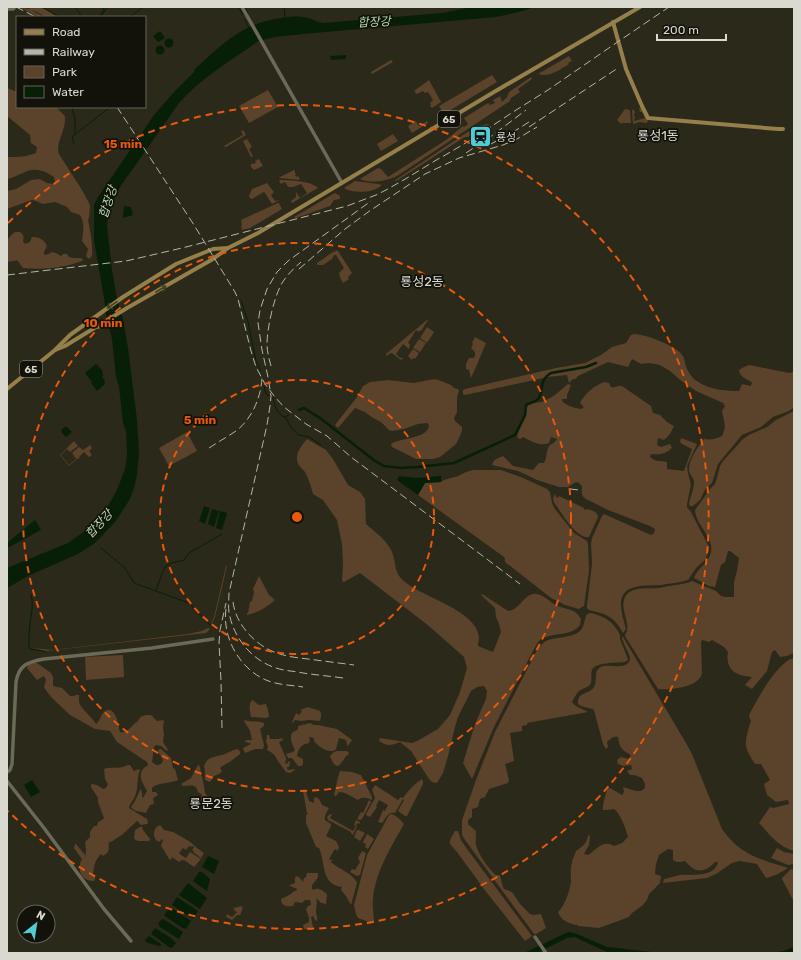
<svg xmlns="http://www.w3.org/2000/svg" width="801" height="960" viewBox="0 0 801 960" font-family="Rubik,'Noto Sans KR',sans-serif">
<rect width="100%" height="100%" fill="#2b2919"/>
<!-- green -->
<g fill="#5b422a">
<path d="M 19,7 L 28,9 C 40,4 48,10 58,17 L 46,17 L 37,12 L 31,10 L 44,17 L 39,17 Z"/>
<path d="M 569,56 L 572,61 L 568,63 L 569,64 C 559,70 549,78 538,74 Z"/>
<path d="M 391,60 L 393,62 L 372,74 L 371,72 Z"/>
<path d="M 492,75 L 497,82 L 439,117 L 437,114 L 442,111 L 439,106 Z"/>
<path d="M 531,77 L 532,79 L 518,89 L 520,92 L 511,98 L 510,101 L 397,176 C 386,181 371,184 360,179 L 378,168 L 381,169 L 388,177 L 446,140 L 463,126 L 464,127 L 468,124 L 464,118 L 488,103 L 490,105 L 495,103 L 493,100 L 500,96 L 502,102 L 507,97 L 509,92 Z"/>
<path d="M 429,80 L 441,102 L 432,108 L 430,106 L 431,105 L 430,103 L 433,100 L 428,92 L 425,93 L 423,91 L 417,94 L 414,91 Z"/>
<path d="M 7,88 L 17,92 L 17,107 L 56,107 L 65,116 C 65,121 65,125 63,130 C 61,138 56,146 59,154 L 82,190 L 90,205 L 89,218 L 88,219 C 90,231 93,244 92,256 L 89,259 L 86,256 L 88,249 L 82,241 C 83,232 85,223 80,215 L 71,212 L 67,207 L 55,202 L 43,204 L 36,201 L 32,200 L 7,209 L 7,191 L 16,189 L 31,180 L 40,179 L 47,183 L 53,184 L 55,182 L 54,177 C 44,170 34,167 23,173 C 17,175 13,178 7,179 L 7,157 C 18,157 26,157 36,153 L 37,147 L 31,143 L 30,135 L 7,116 Z"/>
<path d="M 268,90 L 278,107 L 249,123 L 239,106 Z"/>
<path d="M 639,108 L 641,108 L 648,120 L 647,123 L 638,122 L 637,123 L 633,124 L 632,110 L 634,110 L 635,113 L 634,114 L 635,119 L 634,119 L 634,121 L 645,118 L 642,112 L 640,112 Z"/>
<path d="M 625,109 L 630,110 L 631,123 L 622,123 L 621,124 L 617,120 Z"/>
<path d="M 416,121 L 419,126 L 427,121 L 428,123 L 412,133 L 408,126 Z"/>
<path d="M 488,124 L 489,125 L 468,137 L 465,137 L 457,142 L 398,180 L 394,182 L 397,179 L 466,133 C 473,129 480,125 488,124 Z"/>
<path d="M 243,130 L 246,135 L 226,147 L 225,147 L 224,146 L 243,135 L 241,131 Z"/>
<path d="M 393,134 L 398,141 L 381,151 L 377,144 Z"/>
<path d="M 247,139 L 252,147 L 249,149 L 253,156 L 251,157 L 243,141 Z"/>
<path d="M 259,159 L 263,166 L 254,170 L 251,167 L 251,164 L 256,163 L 255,161 Z"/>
<path d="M 294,170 L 295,171 L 295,173 L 296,174 L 295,175 L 296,177 L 298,176 L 300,180 L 279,178 L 280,177 Z"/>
<path d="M 280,180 C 289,180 312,181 318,188 L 292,203 L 291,201 L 296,197 L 296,192 L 300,198 L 307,193 L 301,184 L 293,187 L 288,187 L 285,182 L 281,184 L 279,181 Z"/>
<path d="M 355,181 L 378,184 L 382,185 C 374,193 353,194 344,188 Z"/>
<path d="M 267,183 L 274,192 L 271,195 L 275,201 L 280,200 L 272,204 L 265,193 L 264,192 L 252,199 L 250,198 L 249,196 L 252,189 Z"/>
<path d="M 335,193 L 340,196 L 340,199 L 334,200 L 330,206 L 296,218 L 294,217 Z"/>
<path d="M 278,203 L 279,203 L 282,209 L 250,228 L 242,230 L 241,226 L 242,225 L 241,220 Z"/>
<path d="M 15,232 L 20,232 C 24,235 24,237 23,241 L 25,244 L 30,242 L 32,237 C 39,237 44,239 47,246 L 44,252 L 44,255 L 49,254 L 52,252 L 56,253 L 61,256 L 63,254 L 67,254 L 69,257 L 74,258 L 81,258 L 83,260 L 82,261 C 64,268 43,270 23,268 C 15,257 20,261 7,262 C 7,249 3,240 15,232 Z"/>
<path d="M 335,250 L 338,251 L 352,273 L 348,277 L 349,279 L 343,283 L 340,277 L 339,273 L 344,268 L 336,255 L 334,255 L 332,259 L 323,265 L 317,265 L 317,263 L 333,252 L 336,251 Z"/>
<path d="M 427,320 L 428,320 L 421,331 L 420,330 L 419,332 L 416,330 L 408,343 L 410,344 L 409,349 L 403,344 L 396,354 L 400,358 L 403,358 L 401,360 L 392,353 L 391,353 L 386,356 L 386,354 Z"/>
<path d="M 427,327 L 434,332 L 427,343 L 420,338 Z"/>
<path d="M 634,334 C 645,334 677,346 682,355 C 684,357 685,361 685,364 C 688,372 692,379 700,383 C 711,390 727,391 739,391 L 742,384 L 751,386 L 752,382 C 746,379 740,377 739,370 L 742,368 L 749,365 L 789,373 L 794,372 L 794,407 L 789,411 L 773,417 L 761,427 L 742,435 L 718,464 L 712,483 L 706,488 L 700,500 L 693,506 L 690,506 L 689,504 C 690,498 694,489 694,482 C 694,478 690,475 689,471 C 688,460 698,447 704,439 C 711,440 716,439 722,436 C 727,426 724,422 722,411 L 725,406 L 723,403 L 696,391 L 679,379 L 670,371 L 660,365 L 649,363 L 641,364 L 632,359 L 628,367 L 608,362 L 578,376 L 576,379 L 573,379 L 569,383 L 567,375 L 548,377 L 465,395 L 463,394 L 463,390 L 465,389 L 556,368 L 585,363 L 601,355 L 612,347 L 626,343 L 631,335 Z"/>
<path d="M 475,337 L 486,343 L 476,367 L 471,378 L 469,370 L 466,369 L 466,364 L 469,358 L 474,358 L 475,356 L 475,352 L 471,348 L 473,344 L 472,343 Z"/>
<path d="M 419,339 L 426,343 L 420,352 L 413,348 Z"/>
<path d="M 413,349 L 419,353 L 415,359 L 413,358 L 412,360 L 408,356 Z"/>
<path d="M 435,379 L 441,381 L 451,385 L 454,388 L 458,389 L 459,391 L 457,397 L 457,412 L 454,418 L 455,421 L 462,427 L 462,431 L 460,436 L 456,444 L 440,457 L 433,459 L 416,459 L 392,447 L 391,444 C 398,438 429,439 429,425 L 427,423 L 418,424 L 404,429 L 392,431 L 389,430 L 381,422 L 373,418 L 365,412 L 355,408 L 338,428 L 335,425 L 357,397 L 363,386 L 370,382 L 388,380 L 414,383 L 429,380 Z"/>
<path d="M 605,382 L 609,383 L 611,387 C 615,388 618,385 622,386 L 651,406 L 653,413 L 660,415 L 667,422 L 674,426 L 670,434 L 664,440 L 658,438 L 657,445 L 661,447 L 670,444 L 672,448 C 666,454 659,455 651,454 L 650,457 C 657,463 660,460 667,462 L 667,469 L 684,471 L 692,449 L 682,444 L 680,442 L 681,438 L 697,444 L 687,466 L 688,473 L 691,485 L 687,504 L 687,507 L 691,512 L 709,547 L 709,550 L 705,560 L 696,568 L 688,580 C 682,582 667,584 661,585 C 647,586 624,583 621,601 C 620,609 624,621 626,629 L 623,633 C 614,616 606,614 589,610 L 587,608 L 587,605 L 592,564 L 591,543 L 592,538 L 602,516 L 604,514 L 651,535 L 654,533 L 655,529 L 650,526 L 608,510 L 586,499 C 580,495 582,492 582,486 L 579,483 L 576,482 L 568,487 L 559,487 L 537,480 L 518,471 L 492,465 C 494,459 498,458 503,456 L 513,466 L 533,470 L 539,463 L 544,463 C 547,458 546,451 549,446 C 552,443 555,443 557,439 L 551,437 L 549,443 C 540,447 531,441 523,437 L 520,439 L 517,437 C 519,429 523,423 526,416 C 527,412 526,407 529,404 C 533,402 538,403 542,402 C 552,398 560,391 568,384 L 571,385 L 567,395 L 567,398 L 566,399 L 562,399 L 562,401 C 567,406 574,408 581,409 L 584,407 L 580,403 C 585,393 595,385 605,382 Z"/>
<path d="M 794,411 L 794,653 L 787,656 L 780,657 L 775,650 L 772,652 L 767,671 L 752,689 L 745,685 L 752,677 C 747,676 742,676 738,674 C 729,671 726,661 728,652 L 724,647 L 712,640 L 709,642 L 702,640 L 701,643 L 702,673 C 699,688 670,690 658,689 L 625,636 C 625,634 627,632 627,630 C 629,622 621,609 624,600 C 628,585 648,589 659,588 C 664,587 669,586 675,585 C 681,584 686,584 692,581 L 716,591 L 721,596 L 726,597 L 734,597 L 734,582 L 737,571 L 739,558 L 730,551 L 728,551 L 725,562 L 721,565 L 715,587 L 709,586 L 694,578 C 697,568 709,563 711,552 C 714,537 695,524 695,510 L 710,489 L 715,484 L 716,481 L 720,466 L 723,461 L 743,439 L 749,435 L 767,427 L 776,420 Z"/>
<path d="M 187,432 L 197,451 L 169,466 L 159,448 Z"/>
<path d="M 307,439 L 326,450 L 333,459 L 348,485 L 360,492 L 365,499 L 366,524 C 375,532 387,540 392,552 C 397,565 393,572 405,582 C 424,598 476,610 479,637 C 479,640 478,643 478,646 L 493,652 L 501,632 L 499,624 L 496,617 L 495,608 L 481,595 L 482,594 L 508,611 C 519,610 523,596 533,594 C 541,592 550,602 557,606 C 563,608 570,609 575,612 C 578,614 579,616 581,619 C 580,621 581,623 580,625 C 573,636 551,633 541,639 C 538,641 537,644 535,647 L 494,727 L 472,779 L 463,763 L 475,724 L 486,699 L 487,691 L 484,686 L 477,687 L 471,691 L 458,717 L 455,727 L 448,756 L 443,773 L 437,783 L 432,782 L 429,779 L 411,751 L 400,742 C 390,746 387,746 379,741 L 380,738 L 412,743 L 417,741 L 438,729 L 450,715 L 460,692 L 467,668 L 464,657 L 429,626 L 360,573 L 344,582 L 342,581 L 343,565 L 342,544 L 337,520 L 323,500 L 313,494 C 311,487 309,479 305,472 C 304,470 300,468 299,465 C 293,456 301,446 307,439 Z"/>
<path d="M 74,441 L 78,446 L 70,452 L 67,449 L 61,455 L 69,465 L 76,459 L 72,453 L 77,459 L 69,466 L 60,455 Z"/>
<path d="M 90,445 L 92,448 L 89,451 L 92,455 L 89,457 L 84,452 L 79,457 L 80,458 L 77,459 L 72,453 L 79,447 L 83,450 Z"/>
<path d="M 473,470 L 501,470 L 521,477 L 547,489 L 550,492 L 552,503 L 555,509 L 574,533 L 587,541 L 588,544 L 589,571 L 584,606 L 579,609 L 565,605 L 551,598 L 505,562 L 505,559 L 504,557 L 418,495 L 425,483 L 441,482 L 444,480 L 458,476 L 466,472 Z"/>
<path d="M 556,494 L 555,496 L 558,498 L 559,496 L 584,508 L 584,509 L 586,510 L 587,509 C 592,510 598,512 598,517 L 589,537 C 576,539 562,513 555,504 C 553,501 553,498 554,495 Z"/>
<path d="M 226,566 L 227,566 L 215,617 L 212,623 L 211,623 L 214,617 Z"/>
<path d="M 259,576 L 269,595 L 275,600 C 267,607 258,613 247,615 L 247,613 L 248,613 L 250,602 L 252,601 L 254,592 L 253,589 Z"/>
<path d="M 591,613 C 604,616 614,622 620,635 L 620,639 L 628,659 L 627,661 L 624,662 C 617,663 595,662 592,670 C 590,675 593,680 590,685 C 587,688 583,688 579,691 C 576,694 574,698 572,702 C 575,707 583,709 588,712 L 527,723 L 527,725 L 522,726 L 522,731 L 510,733 L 514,761 L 505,764 L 509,780 L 508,783 L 489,789 L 485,797 L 480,799 L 478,807 L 472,809 L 472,817 L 468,820 L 468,824 L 476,831 C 476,837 475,843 477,848 C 480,856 489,870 496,875 L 500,875 L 503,887 L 504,889 L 512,892 L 520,904 L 530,914 L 533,915 L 541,914 L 546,928 L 536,934 L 534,934 L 465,840 L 462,835 L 462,820 L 476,780 L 495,732 L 537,650 C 540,647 542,643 546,641 C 556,636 571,639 580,631 C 585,626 584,619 587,614 Z"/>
<path d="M 208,628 L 210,629 L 206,633 L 55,650 L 46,651 L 32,648 L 52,650 L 188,634 L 202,631 Z"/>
<path d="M 622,637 L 623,637 L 686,743 L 692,754 L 722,829 C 740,855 760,859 788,868 C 780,873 775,876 766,878 L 757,864 L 740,861 L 732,863 L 716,874 L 707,878 L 663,883 L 664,879 C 670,878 675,876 680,875 C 693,874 714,878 718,862 L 715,862 C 704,874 695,873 685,861 C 681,862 677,863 673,860 L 673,850 L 668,849 L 659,855 L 656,864 L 655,874 L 661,876 L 660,883 L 649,894 L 647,900 L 643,905 L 632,913 L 629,917 L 599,928 L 578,926 L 578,925 C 571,925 560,920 558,912 C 565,905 569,893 571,882 C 571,876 570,870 572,863 C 572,859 575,855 576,851 C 582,847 587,843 588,836 L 590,835 L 589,845 L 584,854 L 588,855 C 596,850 603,839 614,846 L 622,843 L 628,837 C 626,829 620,813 614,809 L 607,810 L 603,810 C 602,805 606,794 607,789 L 610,788 L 622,795 L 624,792 L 623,787 L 636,791 L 641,791 L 645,788 L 645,784 L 642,778 L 634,775 L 630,775 L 627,771 L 632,769 L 631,765 L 623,766 L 618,764 L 617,760 L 621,757 L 629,759 L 631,755 C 622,750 620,749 618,737 C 613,736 611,739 607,742 L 608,747 L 606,749 L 603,744 L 594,710 C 589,707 583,708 578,704 C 577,691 589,695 594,687 C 598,681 593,670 601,667 C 610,663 630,672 630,657 L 622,639 Z"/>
<path d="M 123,655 L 124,677 L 86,680 L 85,657 Z"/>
<path d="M 790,659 L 794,659 L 794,851 C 778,847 770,835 759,823 L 770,807 L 773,808 L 789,804 L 788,800 L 776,802 L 767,795 L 764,784 L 770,780 L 761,764 L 755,764 C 751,758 747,752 746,746 C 745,740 749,726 751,721 L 749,716 L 750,713 C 760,695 772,671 790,659 Z"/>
<path d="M 33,663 L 37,663 L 51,673 L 53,677 L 53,686 L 62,688 L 70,696 L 74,696 L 76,695 L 79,695 C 79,696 79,701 79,702 C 81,709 92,717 96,724 C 100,721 100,717 103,713 C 105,711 106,710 109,710 C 117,711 118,725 120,732 C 128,734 132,724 138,721 C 140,715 146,715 151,715 L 157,721 L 164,720 L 163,728 L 164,734 L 163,742 L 168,750 L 167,751 L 161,746 L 156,745 L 154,747 L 152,762 L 156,765 C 160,765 162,764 163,760 L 158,752 L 159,749 L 161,749 L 171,758 L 173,768 L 175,769 L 178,780 C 170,784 158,782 152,788 L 152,792 L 156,792 L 158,795 L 153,798 L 154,804 L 150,805 L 146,813 C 140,811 134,812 131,807 L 135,801 L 140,790 L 141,789 L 142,793 L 142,797 L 143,798 L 147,791 C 144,785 137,777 143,769 C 144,767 146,767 148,765 L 147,762 L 117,742 L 110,731 L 95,729 L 70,715 L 51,697 L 45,689 L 44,687 L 46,680 L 44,676 L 37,680 L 27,668 L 28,665 Z"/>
<path d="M 252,700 L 259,705 L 266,704 L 268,710 L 269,716 L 267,718 L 251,717 C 250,711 248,705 252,700 Z"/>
<path d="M 308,707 L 320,711 C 322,714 321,718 320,721 L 309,720 L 301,721 L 295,720 L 293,723 L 292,722 C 294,719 294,715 297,713 L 298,715 L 300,714 L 302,711 L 300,710 Z"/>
<path d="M 245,720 C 252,723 258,720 264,723 L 264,726 L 260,729 L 264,745 L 263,749 L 255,749 L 245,753 L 244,751 L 243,748 L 251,744 L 250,743 L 245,742 L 246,740 L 252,740 L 250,731 L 244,721 Z"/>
<path d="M 310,723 L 314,725 L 318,725 L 337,729 L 352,740 L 348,746 L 347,745 L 346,740 L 339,738 L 336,749 L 333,751 C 326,752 318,746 314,741 L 314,738 L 309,737 L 310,741 C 306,746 310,742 305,744 C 300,746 298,751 297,756 L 303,759 L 303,764 L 302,766 L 298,766 L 292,758 L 288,758 L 286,754 L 293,752 L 295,750 C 293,746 289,738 292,733 C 293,732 297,730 298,729 L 298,726 Z"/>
<path d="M 267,735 L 269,735 L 270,739 L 278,739 L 282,738 L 283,740 L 279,742 L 286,758 L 286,760 L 285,763 L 287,764 L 289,761 L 290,762 L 289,767 L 287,767 L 287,769 L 289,770 L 295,769 L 295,770 L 290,773 L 286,772 C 282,767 278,761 275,756 C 273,753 269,751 267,750 L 268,746 L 266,742 Z"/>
<path d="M 237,749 L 239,750 L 240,752 L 240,754 L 231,761 L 221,767 L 220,768 L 222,771 L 219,774 L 214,776 L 210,782 L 205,780 C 204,775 206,771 204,767 C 206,756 217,757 225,754 C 229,752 233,750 237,749 Z"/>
<path d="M 337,751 L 347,751 L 349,753 L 349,754 C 343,758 343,763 338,766 C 333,766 332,760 330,756 L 334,752 Z"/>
<path d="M 128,765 L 130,765 L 134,771 L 139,769 L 140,770 C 136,779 139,788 135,796 C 133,801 130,803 129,808 L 147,819 L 148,823 L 147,824 L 141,825 L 137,821 L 123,834 L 111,842 L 109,842 C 108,850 111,851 103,856 L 101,854 C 95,860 94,866 93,874 L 88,872 L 95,876 L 95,879 L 94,881 C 80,881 77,868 82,859 L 74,848 L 75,844 L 76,844 L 85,855 L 85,859 L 86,850 L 85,842 L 90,837 L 90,832 L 94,826 L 97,826 L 98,822 L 102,820 L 104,818 L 98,802 L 98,798 L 91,787 L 91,784 L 97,785 L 103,789 L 106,788 L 108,784 L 105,779 L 104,769 C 112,766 118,770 128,765 Z"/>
<path d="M 198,765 L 199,765 L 200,768 L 204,786 L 205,793 L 208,797 L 208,799 L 204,800 L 201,802 L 200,801 L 202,795 L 198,792 C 196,783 190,786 183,786 L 181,784 L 191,778 Z"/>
<path d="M 340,771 L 352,772 L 361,775 L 372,797 L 372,800 C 368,798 362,796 358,800 C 352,797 346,792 339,792 L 336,796 L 334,795 C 336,787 337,779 340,771 Z"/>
<path d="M 422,779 L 423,781 L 423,784 L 407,816 L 405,816 L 398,811 L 404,800 L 403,799 L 395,813 C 388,811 386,818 382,823 L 378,822 L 383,810 L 385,811 L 388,805 L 379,800 L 376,806 L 377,807 L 370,817 L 366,815 L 366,814 L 375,798 L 372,790 L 375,785 L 398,800 L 401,797 L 403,798 C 409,790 414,784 422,779 Z"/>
<path d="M 304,789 L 306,792 L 309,801 L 314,803 L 314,798 L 316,797 L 319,799 L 322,805 L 329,808 C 327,812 324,816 325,820 L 331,824 L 331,826 L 326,836 L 336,841 L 339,847 L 337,852 L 337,850 L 335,849 L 329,859 L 331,860 L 333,859 L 331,862 L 332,863 C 339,869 354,874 357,883 L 351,905 L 346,896 L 341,890 L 342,887 C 320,884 326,863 319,848 L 316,847 L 306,823 L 306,815 L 308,814 L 307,813 L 303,791 Z"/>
<path d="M 369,800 L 371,802 L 362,819 L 360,820 L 357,819 L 361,812 L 363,813 Z"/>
<path d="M 330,814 L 332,814 L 330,818 L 353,831 L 356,826 L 354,825 L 356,820 L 360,822 L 359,824 L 357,823 L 356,825 L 357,826 L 353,835 L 351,833 L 351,832 L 328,820 L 327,817 Z"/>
<path d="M 391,814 C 396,815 401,820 404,824 C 391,847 376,871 373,898 C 372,906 374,915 374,923 L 372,923 L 358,918 L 356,914 L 354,905 L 367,855 L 389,815 Z"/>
<path d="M 160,825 L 164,830 L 173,832 L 189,841 L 197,848 L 204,853 L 201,858 L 193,852 L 194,851 L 192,850 L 194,847 L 192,846 L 191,847 L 189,846 L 186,850 L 183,848 L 179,853 L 181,855 L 186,858 L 190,852 L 201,859 L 195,866 L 194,867 L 184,860 L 182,860 L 179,862 L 172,857 L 171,860 L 169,859 L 165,852 L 161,846 L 163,840 L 162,839 L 159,842 L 157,841 C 152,836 153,828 160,825 Z"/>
<path d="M 142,826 L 143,830 L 150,839 L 149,841 L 138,841 L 134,839 L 135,830 L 140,827 Z"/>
<path d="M 357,830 L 359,830 L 365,833 L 360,841 L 354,837 Z"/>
<path d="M 455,831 L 458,831 L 461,840 L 467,849 L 532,936 L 525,941 L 484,889 L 457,852 L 450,844 C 449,840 453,835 455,831 Z"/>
<path d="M 367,834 L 374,839 L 368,849 L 365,847 L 366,844 L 362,842 L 363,842 Z"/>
<path d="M 777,848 L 784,852 L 794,854 L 794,864 L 788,865 L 771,858 Z"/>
<path d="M 362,851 L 366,853 L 360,875 L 357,876 L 350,872 L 352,869 L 355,870 L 360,862 L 358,858 Z"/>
<path d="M 791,869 L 794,870 L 794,902 L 782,879 L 782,878 Z"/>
<path d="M 307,873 L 318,873 L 318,877 C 316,882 309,885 313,890 C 319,887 322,890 327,894 L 326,905 L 323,903 L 321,903 L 316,898 C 318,905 316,905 316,911 C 316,915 318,917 317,921 L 315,920 L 313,916 L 311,917 L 313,927 L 312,930 L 304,929 L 303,925 L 309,922 L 309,918 L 306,909 L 308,906 L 311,905 L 310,900 L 305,900 L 302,903 L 295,902 L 293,906 C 287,907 281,906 281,899 L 291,894 L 293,892 L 297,890 L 297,889 L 290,886 L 290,885 L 295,883 L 295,878 L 296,876 L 299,877 L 303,882 L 304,878 L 306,877 Z"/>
<path d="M 242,906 L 242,909 L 243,909 L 244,906 L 240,915 L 237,915 L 232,920 L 226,917 L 227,914 L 232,917 L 237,912 L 235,911 L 234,911 L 235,910 L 233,908 Z"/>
</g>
<!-- water -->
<g fill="#081f07">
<path d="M 472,7 L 534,7 L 523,11 L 496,17 L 303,34 C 288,36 272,36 257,42 C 230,61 201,78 179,103 L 120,187 L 110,208 L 108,217 L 107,225 L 112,270 L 117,299 L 123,319 L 128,348 L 137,420 L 139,453 L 137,475 L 134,488 L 130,499 L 121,513 L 115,522 L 95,543 L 78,554 L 30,575 L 7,588 L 7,568 L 68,543 L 89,528 L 104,512 L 108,506 L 117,490 L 125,469 L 127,454 L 126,431 L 123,423 L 119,386 L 116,377 L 112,339 L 106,314 L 104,298 L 94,240 L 94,205 L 98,197 L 154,115 L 175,91 L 194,72 L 195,69 C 222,44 242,23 281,18 C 288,17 296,16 302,17 C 310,17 316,22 323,23 L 442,13 Z"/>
<path d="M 160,31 L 165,38 L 158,42 L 153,36 Z"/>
<circle cx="169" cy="43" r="4.5"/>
<circle cx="160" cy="50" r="4.5"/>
<path d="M 346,55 L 346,59 L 331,60 L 330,56 Z"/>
<path d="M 124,206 L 131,207 L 133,215 L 123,218 Z"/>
<path d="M 96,364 L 102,370 L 103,376 L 102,377 L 104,379 L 105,384 L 97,391 L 91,383 L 92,382 L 85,373 Z"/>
<path d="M 66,426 L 72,432 L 66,437 L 61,432 L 62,431 L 61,430 Z"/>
<path d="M 399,476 L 417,478 L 441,476 L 441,482 L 425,483 L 418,495 L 397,480 Z"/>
<path d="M 204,506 L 210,508 L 205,524 L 199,521 Z"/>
<path d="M 212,509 L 219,511 L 214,527 L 208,524 Z"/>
<path d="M 220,511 L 227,513 L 222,530 L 216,528 Z"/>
<path d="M 35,520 L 41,530 L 7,548 L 7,543 Z"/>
<path d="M 32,780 L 40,792 L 31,797 L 24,785 Z"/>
<path d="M 208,856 L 219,861 L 214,874 L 202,867 Z"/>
<path d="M 199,872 L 202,872 L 210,879 L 207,891 L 193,881 Z"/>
<path d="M 188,883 L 207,898 L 200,909 L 179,895 Z"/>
<path d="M 177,897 L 198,911 L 193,919 L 172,905 Z"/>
<path d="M 170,907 L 191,921 L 186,929 L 183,928 L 166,917 L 164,915 Z"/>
<path d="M 163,919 L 183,932 L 179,939 L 160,927 L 158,923 L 161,920 Z"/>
<path d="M 155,928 L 171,938 L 176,943 L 172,948 L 169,947 L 151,934 Z"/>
<path d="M 569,932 L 577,934 L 607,947 L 652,952 L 772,953 L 783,951 L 794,947 L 794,953 L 609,953 L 579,939 L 575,937 L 567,938 L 537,953 L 524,953 L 566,933 Z"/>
<path d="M 149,936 L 161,944 L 161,946 L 155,945 L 146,942 L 145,940 Z"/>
</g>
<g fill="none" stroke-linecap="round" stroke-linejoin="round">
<!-- stream -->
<g stroke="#081f07" stroke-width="1">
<path d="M 42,7 L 59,17"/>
<path d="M 75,7 L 82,17"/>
<path d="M 239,7 L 243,15"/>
<path d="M 245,7 L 248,13"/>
<path d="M 284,7 L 285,18"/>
<path d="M 99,17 L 104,10 L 102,7"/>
<path d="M 101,17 L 107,7"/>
<path d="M 130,17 L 143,7"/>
<path d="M 245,20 L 249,28"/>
<path d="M 72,107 L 75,119 L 75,134"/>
<path d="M 74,144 L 72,138 L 73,136 L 110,107"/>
<path d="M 241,300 L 248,322 L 256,361 L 261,371"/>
<path d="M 264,386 L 266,394 L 273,398 C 275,406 276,412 284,417 L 289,415"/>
<path d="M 285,417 L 292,429 L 299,435 L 309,437 L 321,445"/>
<path d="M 101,548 L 124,567 L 130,576 L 134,583 L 189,603 L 210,625"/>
<path d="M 156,590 C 159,584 162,570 167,565 C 171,562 179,562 184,560 L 189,553 L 222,534"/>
<path d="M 31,595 C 34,605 31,614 30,624 C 29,632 29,640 29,647 L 30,649 L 43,651 L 45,652"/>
</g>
<!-- canal -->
<path stroke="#081f07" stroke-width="2.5" d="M 299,410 L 304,408 L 320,418 L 375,461 L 384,466 L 401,468 L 417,467 L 454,463 L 515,435 L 525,415 L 526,405 C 529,403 534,403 537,400 C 545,394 537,381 551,373 L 586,367 L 596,363"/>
<!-- minor -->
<g stroke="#6b6a58" stroke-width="3.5">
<path d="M 242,7 L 342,183"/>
<path d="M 7,9 L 13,9 L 15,7"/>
<path d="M 7,772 L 10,770 L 12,764 L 16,682 C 19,665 27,662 44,659 L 152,648 L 213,639"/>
<path d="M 7,781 L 44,828 L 104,909 L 131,941"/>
<path d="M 535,937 L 546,953"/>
</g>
<!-- major -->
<g stroke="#957f4a" stroke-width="4">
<path d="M 613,22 L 626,69 L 642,106 L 648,118 L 778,129 L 783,129"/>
<path d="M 55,350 L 65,346 L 127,308 L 213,259 L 228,248 L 258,233 L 494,92 L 640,7"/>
<path d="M 7,389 L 55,350 L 70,335 L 123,297 L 176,264 L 213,249 L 228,248"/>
</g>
<!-- rail -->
<g stroke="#b6b5aa" stroke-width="1" stroke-dasharray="8 4" stroke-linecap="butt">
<path d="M 16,7 L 36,17"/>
<path d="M 117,107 L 194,225 L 235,292 L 238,299 L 251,351 L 256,367 L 265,384 L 275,397 L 284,407 L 306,424 L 327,436 L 351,457 L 520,584"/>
<path d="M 529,127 L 618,68"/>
<path d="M 491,144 L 518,129 L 532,120"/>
<path d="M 466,153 L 493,135 L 526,110"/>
<path d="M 299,269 L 345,229 L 371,210 L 425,174 L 459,158 L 503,145 L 517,139 L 537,127"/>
<path d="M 7,275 L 126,261 L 182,248 L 347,206 L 376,195 L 386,190 L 407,178 L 438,159 L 442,157 L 474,138 L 513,112 L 548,90 L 619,41 L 669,7"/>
<path d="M 271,366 C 269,359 267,351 267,344 C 267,328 274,297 282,283 C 287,275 294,268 301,262"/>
<path d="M 209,448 C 218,442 227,437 236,431 C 252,419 261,397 262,378"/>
<path d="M 570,489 L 579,490"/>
<path d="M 233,602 C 236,626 258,648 280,654 C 289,657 299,658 308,659 C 323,661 339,663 354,665"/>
<path d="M 226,609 C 222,638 240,669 266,680 C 277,685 291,685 303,687"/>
<path d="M 343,678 C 329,676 316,675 303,673 C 294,671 285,671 276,668 C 251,660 233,637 229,612 C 228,606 229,599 229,593 L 267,425 L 270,406 L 271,396 L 268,377 L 262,350 L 258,323 L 260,310 L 267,289 L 277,272 L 288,261 L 349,217 L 371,201"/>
<path d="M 222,728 L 221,681 L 219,643 L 220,630 L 226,603"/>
</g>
</g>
<!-- one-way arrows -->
<defs><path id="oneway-shaft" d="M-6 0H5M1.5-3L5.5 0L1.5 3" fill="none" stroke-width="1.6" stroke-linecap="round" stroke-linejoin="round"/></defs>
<g stroke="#463e24">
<use href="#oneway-shaft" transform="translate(161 289) rotate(-30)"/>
<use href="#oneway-shaft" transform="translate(112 305) rotate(146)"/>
</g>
<!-- distance rings -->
<g fill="none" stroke="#e8590c" stroke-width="2" stroke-dasharray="7 5">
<circle cx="297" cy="517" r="137"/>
<circle cx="297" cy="517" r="274"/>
<path d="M8 223A412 412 0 1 1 8 811"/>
</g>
<!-- icons -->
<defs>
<symbol id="station-square" viewBox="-11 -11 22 22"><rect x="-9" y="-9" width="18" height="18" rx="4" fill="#51ccd3" stroke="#12120b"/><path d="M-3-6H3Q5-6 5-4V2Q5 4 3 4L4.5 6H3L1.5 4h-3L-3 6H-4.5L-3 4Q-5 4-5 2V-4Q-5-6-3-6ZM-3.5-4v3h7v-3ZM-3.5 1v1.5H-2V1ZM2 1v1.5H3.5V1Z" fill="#111"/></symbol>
</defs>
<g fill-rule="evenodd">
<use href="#station-square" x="468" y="124" width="25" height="25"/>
</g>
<g text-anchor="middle" stroke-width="3.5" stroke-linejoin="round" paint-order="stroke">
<!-- shield labels -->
<g fill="#12120b" stroke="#9d9d94" stroke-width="1">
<rect x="438" y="111" width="22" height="16" rx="3"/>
<rect x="20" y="361" width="22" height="16" rx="3"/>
</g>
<g font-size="10" font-weight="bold" fill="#d9d9cf">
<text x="449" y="123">65</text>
<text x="31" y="373">65</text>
</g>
<!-- poi labels -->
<g font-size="11" fill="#d9d9cf" stroke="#12120b" text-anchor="start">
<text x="496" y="141">룡성</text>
</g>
<!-- water labels -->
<g font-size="12" font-style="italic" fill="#b1deac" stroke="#12120b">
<text transform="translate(374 22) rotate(-3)" y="4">합장강</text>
<text transform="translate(108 202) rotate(-71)" y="4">합장강</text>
<text transform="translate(99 524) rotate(-47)" y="4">합장강</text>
</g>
<!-- quarter labels -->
<g font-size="13" fill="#d9d9cf" stroke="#12120b">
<text x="658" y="140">룡성1동</text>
<text x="422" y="286">룡성2동</text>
<text x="211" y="808">룡문2동</text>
</g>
</g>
<circle cx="297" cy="517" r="6" fill="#e8590c" stroke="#12120b" stroke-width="2"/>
<g font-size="12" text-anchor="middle" font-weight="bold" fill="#e8590c" stroke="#12120b" stroke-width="3.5" stroke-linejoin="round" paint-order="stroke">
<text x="123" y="148">15 min</text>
<text x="103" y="327">10 min</text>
<text x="200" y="424">5 min</text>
</g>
<!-- border -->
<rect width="801" height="960" fill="none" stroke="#d9d9cf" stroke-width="16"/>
<!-- legend -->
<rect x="16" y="16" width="130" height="92" fill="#12120b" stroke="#626259"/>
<rect x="24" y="29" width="20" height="6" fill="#957f4a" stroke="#626259"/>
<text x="52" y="36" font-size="12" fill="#d9d9cf">Road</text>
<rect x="24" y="49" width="20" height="6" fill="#b6b5aa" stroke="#626259"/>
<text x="52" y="56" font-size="12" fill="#d9d9cf">Railway</text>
<rect x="24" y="66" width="20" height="12" fill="#5b422a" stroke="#626259"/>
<text x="52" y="76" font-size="12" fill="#d9d9cf">Park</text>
<rect x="24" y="86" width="20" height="12" fill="#081f07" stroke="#626259"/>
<text x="52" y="96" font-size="12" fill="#d9d9cf">Water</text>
<!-- north arrow -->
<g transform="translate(36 924) rotate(30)"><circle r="19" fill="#12120b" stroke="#626259"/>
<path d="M0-3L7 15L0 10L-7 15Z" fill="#51ccd3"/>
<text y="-6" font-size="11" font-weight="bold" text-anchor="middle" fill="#d9d9cf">N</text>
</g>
<!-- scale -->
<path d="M657 34v6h69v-6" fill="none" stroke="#d9d9cf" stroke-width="2"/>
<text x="663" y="34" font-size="12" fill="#d9d9cf" stroke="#12120b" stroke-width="3" paint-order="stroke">200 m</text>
</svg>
